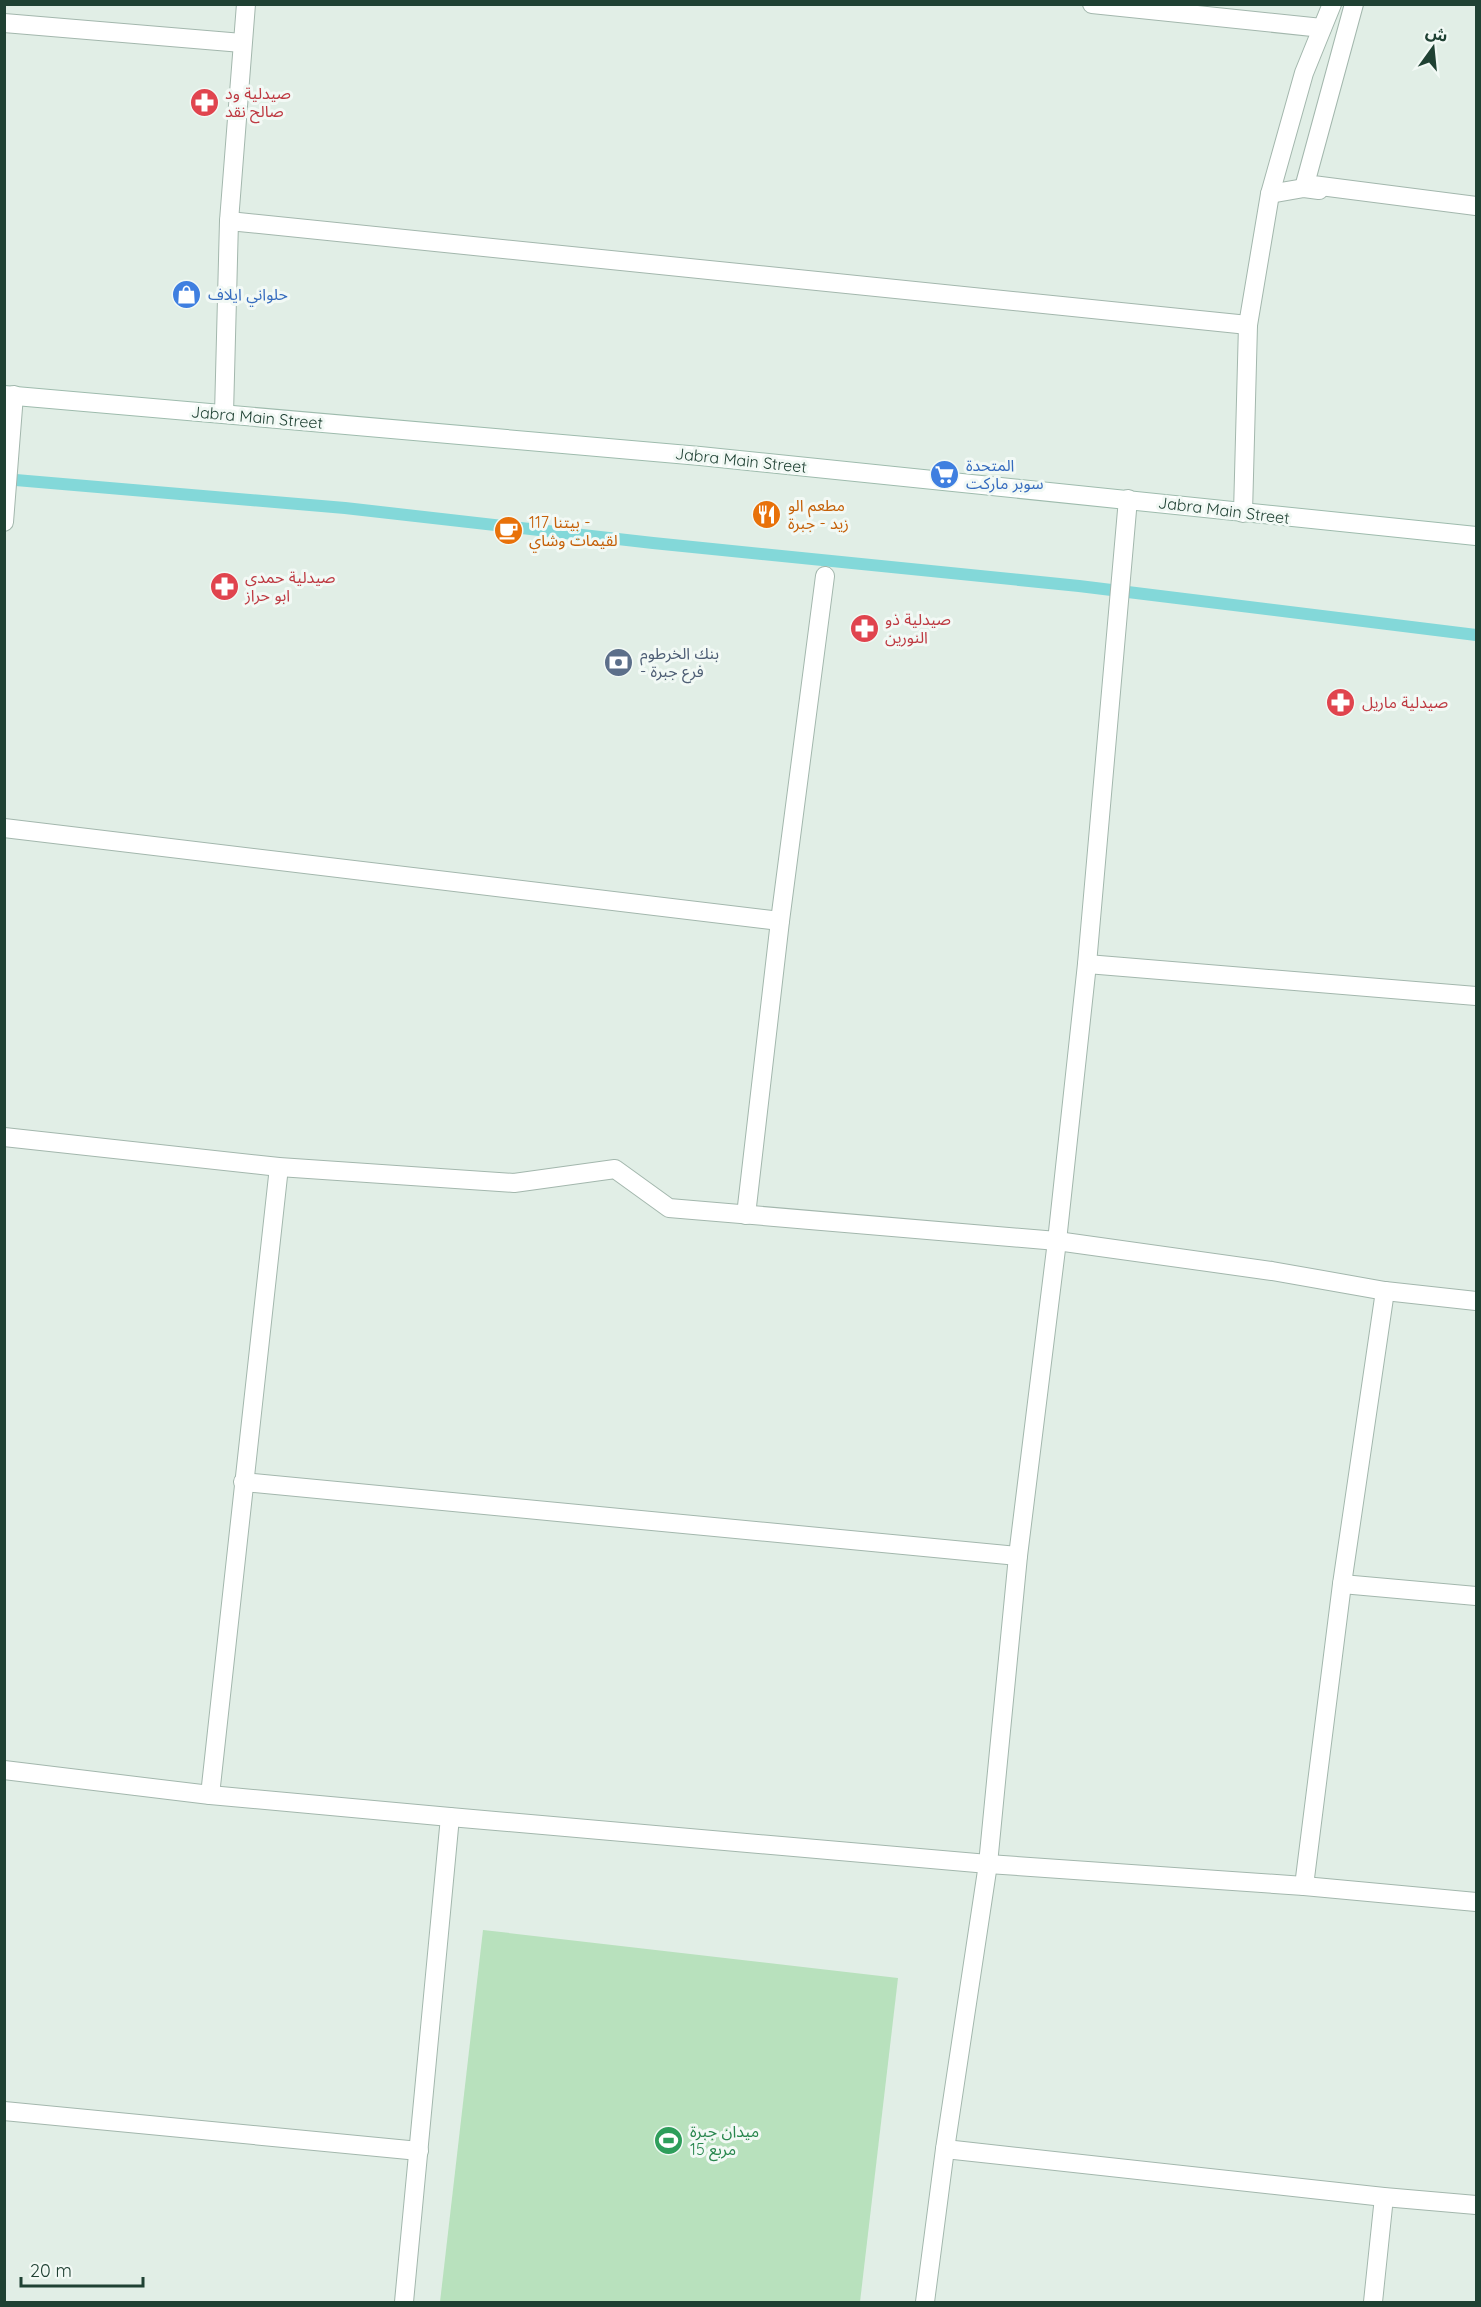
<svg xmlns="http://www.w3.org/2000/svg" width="1481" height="2307" viewBox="0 0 1481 2307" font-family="Quicksand,'Noto Sans Arabic',sans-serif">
<rect width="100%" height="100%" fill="#e1eee6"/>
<!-- green -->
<path fill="#b8e1bd" d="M 483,1930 L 898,1978 L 860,2302 L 440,2302 Z"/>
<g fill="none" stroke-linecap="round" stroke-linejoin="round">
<!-- stream -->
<path stroke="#83d8d9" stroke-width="12" d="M 4,479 L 345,508 L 653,543 L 1079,586 L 1476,635"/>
<defs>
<g id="minor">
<path d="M 1092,4 L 1322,28"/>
<path d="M 1354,4 L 1305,184 L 1476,206"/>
<path d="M 4,23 L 242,43"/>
<path d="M 1270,194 L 1304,188 L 1319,190"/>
<path d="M 229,221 L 1248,325"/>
<path d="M 1243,513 L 1248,325 L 1270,194 L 1304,73 L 1332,4"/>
<path d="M 4,522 L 14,395"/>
<path d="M 4,828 L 780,921"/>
<path d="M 1087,964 L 1476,996"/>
<path d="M 4,1137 L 279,1167 L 514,1183 L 615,1169 L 669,1208 L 1057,1241 L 1272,1271 L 1385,1291 L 1476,1301"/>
<path d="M 746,1215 L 780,921 L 825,576"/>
<path d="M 243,1482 L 1018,1556"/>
<path d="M 1342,1584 L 1476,1596"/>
<path d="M 4,1770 L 210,1795 L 450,1817 L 988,1864 L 1304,1886 L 1476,1902"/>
<path d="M 210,1795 L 279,1167"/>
<path d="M 1304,1886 L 1342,1584 L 1385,1291"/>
<path d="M 4,2111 L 419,2151"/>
<path d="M 945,2149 L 1384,2197 L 1476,2205"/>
<path d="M 404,2302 L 450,1817"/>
<path d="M 925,2302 L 945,2149 L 988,1864 L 1018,1556 L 1057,1241 L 1087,964 L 1128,499"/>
<path d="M 1373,2302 L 1384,2197"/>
</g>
<path id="tertiary" d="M 224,414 L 229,221 L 246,4"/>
<path id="secondary" d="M 4,395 L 700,456 L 1476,536"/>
</defs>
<!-- minor casing -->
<use href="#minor" stroke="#a3b7ad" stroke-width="20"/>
<!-- tertiary casing -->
<use href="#tertiary" stroke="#a3b7ad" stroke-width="20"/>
<!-- secondary casing -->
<use href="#secondary" stroke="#9ebbad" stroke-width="20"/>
<!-- minor -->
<use href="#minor" stroke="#fff" stroke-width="18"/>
<!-- tertiary -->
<use href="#tertiary" stroke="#fff" stroke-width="18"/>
<!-- secondary -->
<use href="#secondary" stroke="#fff" stroke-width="18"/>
</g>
<!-- icons -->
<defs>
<symbol id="pharmacy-disc" viewBox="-11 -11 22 22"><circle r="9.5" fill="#e0444e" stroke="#f2f9f5"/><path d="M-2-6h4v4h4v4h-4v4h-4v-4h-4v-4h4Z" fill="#fff"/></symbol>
<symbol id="shop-disc" viewBox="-11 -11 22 22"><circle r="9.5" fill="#3f7fe0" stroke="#f2f9f5"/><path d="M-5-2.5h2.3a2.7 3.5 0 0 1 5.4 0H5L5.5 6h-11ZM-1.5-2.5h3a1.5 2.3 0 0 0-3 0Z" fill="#fff"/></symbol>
<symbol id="supermarket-disc" viewBox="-11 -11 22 22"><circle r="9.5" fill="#3f7fe0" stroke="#f2f9f5"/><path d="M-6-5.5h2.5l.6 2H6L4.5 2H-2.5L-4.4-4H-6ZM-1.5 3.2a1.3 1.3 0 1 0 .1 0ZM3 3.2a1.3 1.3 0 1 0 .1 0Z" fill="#fff"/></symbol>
<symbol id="restaurant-disc" viewBox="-11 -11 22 22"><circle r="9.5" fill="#e8710a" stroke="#f2f9f5"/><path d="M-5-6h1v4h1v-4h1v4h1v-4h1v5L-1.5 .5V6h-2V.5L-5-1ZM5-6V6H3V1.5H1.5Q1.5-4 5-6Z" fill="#fff"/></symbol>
<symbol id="cafe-disc" viewBox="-11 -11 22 22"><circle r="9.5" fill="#e8710a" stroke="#f2f9f5"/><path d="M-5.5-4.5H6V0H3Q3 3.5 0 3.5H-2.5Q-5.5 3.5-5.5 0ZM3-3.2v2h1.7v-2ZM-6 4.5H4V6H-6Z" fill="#fff"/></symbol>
<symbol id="bank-disc" viewBox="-11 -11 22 22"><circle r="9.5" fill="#5c6f8a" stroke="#f2f9f5"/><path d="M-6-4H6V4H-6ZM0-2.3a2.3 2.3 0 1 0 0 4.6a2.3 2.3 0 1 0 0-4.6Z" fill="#fff"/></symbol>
<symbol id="stadium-disc" viewBox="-11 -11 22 22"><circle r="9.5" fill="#2e9e5b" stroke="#f2f9f5"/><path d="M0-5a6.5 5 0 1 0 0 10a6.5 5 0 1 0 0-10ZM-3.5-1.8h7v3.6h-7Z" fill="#fff"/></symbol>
</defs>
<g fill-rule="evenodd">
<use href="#pharmacy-disc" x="188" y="86" width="33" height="33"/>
<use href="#shop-disc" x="170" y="278" width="33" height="33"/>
<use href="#supermarket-disc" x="928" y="458" width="33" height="33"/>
<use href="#restaurant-disc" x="750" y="498" width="33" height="33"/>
<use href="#cafe-disc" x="492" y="514" width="33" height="33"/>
<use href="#pharmacy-disc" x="208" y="570" width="33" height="33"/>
<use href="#pharmacy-disc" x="848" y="612" width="33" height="33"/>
<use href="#bank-disc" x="602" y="646" width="33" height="33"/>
<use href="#pharmacy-disc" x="1324" y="686" width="33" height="33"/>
<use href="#stadium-disc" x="652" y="2124" width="33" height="33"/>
</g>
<g text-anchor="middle" stroke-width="6" stroke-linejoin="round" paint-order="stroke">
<!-- health labels -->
<g font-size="16" fill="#be3a42" stroke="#f2f9f5" text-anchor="start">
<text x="225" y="99">صيدلية ود<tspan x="225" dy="18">صالح نقد</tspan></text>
<text x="245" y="583">صيدلية حمدي<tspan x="245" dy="18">ابو حراز</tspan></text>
<text x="885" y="625">صيدلية ذو<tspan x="885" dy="18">النورين</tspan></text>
<text x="1362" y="708">صيدلية ماريل</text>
</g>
<!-- shop labels -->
<g font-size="16" fill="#366cbe" stroke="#f2f9f5" text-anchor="start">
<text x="208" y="300">حلواني ايلاف</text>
<text x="966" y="471">المتحدة<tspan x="966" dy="18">سوبر ماركت</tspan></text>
</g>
<!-- street labels -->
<g font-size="16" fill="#1f4133" stroke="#f2f9f5">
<text transform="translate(257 417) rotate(5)" y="6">Jabra Main Street</text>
<text transform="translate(741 460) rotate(6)" y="6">Jabra Main Street</text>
<text transform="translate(1224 510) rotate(7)" y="6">Jabra Main Street</text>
</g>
<!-- food labels -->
<g font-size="16" fill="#c56008" stroke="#f2f9f5" text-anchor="start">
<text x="788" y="511">مطعم الو<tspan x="788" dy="18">زيد - جبرة</tspan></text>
<text x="529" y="528">بيتنا 117 -<tspan x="529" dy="18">لقيمات وشاي</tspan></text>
</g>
<!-- service labels -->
<g font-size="16" fill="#4e5e75" stroke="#f2f9f5" text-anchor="start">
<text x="640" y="659">بنك الخرطوم<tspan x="640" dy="18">- فرع جبرة</tspan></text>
</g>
<!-- leisure labels -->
<g font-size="16" fill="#27864d" stroke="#f2f9f5" text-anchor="start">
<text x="690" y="2137">ميدان جبرة<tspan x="690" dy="18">مربع 15</tspan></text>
</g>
</g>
<!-- border -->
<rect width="1481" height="2307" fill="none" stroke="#1f4133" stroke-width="12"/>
<!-- north arrow -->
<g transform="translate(1433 48) rotate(15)" stroke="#f2f9f5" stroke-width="4.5" paint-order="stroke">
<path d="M0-4.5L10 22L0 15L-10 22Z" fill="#1f4133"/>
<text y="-9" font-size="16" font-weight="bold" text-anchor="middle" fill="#1f4133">ش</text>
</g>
<!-- scale -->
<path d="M21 2277v9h122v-9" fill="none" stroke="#1f4133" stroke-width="3"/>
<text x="30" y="2277" font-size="18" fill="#1f4133" stroke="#f2f9f5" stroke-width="4.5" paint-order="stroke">20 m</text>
</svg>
